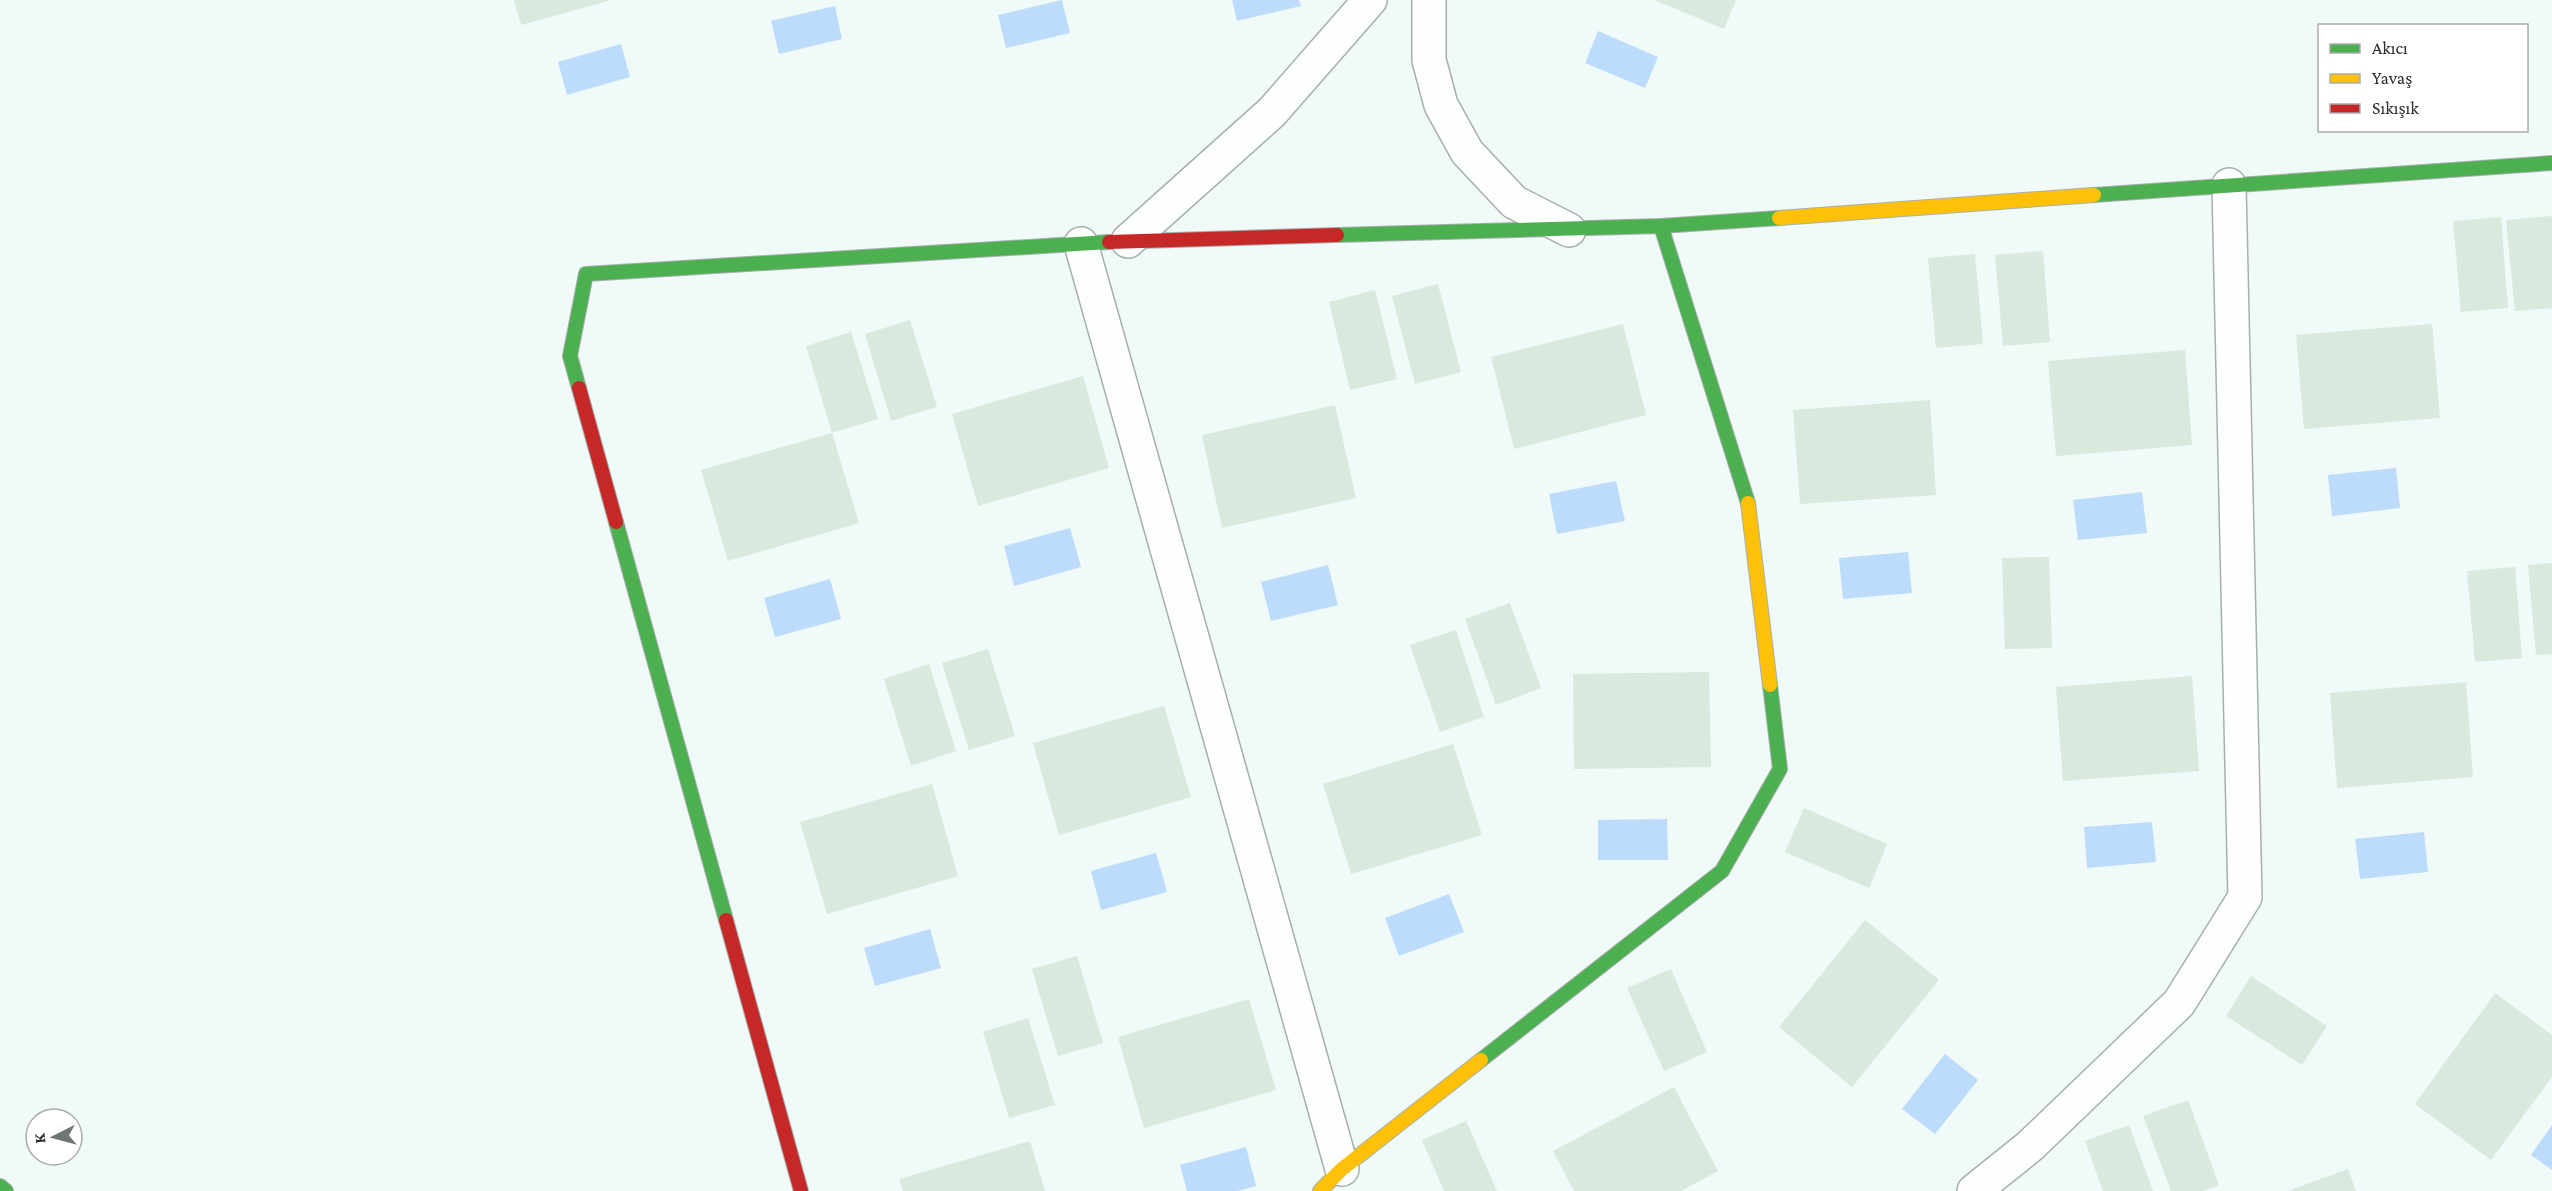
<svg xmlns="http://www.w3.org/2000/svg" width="2552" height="1191" viewBox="0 0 2552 1191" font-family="'Crimson Pro',serif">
<rect width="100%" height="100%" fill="#f0faf8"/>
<!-- water -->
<g fill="#bddcfb">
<path d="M 1062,0 L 1070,33 L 1006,48 L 998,15 Z"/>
<path d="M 1232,0 L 1299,0 L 1301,6 L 1237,21 Z"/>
<path d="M 835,6 L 842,39 L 779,54 L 771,21 Z"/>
<path d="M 1598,31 L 1658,57 L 1645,88 L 1585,63 Z"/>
<path d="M 621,44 L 630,77 L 567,95 L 558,62 Z"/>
<path d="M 2396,468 L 2400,508 L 2332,516 L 2328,475 Z"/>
<path d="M 1616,481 L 1625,521 L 1557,534 L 1549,494 Z"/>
<path d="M 2142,492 L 2147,533 L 2078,540 L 2073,500 Z"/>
<path d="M 1070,528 L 1081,567 L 1014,586 L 1004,546 Z"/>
<path d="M 1908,552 L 1912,593 L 1843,599 L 1839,558 Z"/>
<path d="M 1328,565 L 1338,605 L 1271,621 L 1261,582 Z"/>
<path d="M 830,579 L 841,619 L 775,637 L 764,598 Z"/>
<path d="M 1667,819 L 1668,860 L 1598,860 L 1598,820 Z"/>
<path d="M 2152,822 L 2156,862 L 2087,868 L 2084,827 Z"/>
<path d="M 2424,832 L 2428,872 L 2360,879 L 2355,839 Z"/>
<path d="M 1156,853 L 1167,892 L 1101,910 L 1091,871 Z"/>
<path d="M 1449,894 L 1464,932 L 1399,956 L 1385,918 Z"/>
<path d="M 930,929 L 941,968 L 875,986 L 864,948 Z"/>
<path d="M 1945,1054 L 1978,1080 L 1935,1134 L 1902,1109 Z"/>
<path d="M 2552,1125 L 2552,1170 L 2531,1155 Z"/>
<path d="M 1246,1147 L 1256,1186 L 1238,1191 L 1187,1191 L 1180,1165 Z"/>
</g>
<!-- building -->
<g fill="#d9e9de">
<path d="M 514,0 L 608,0 L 608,1 L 521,25 Z"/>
<path d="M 1654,0 L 1736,0 L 1724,29 Z"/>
<path d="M 2552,216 L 2552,308 L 2515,311 L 2506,220 Z"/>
<path d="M 2501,217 L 2508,308 L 2461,312 L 2453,221 Z"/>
<path d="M 2043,251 L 2050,342 L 2003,346 L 1995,255 Z"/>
<path d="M 1975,254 L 1983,344 L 1936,348 L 1928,258 Z"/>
<path d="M 1438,284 L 1461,372 L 1415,384 L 1392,296 Z"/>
<path d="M 1375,290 L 1397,379 L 1350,390 L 1329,302 Z"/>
<path d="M 910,320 L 937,407 L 891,421 L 865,334 Z"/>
<path d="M 1623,324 L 1646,415 L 1514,449 L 1491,357 Z"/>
<path d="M 2432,324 L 2440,418 L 2304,429 L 2296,335 Z"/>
<path d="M 851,332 L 878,419 L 832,433 L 806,346 Z"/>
<path d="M 2185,350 L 2192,445 L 2056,456 L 2048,361 Z"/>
<path d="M 1083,376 L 1109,468 L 978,506 L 952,414 Z"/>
<path d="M 1930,400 L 1936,495 L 1800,504 L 1793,410 Z"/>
<path d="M 1335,405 L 1356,498 L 1222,528 L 1202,435 Z"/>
<path d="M 832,433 L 859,523 L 728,561 L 701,470 Z"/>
<path d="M 2049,557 L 2052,648 L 2005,649 L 2002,558 Z"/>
<path d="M 2552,563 L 2552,654 L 2536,655 L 2528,565 Z"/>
<path d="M 2515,567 L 2522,658 L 2475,662 L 2467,571 Z"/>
<path d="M 1510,603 L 1541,688 L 1496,705 L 1465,619 Z"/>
<path d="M 1456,630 L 1484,717 L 1440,732 L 1410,645 Z"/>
<path d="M 988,649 L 1015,736 L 969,750 L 942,663 Z"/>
<path d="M 929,664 L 956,751 L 911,766 L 884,679 Z"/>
<path d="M 1709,672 L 1711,767 L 1574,769 L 1573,674 Z"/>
<path d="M 2192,676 L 2199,771 L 2063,781 L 2056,687 Z"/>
<path d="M 2466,682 L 2473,777 L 2337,788 L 2330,693 Z"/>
<path d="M 1164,706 L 1191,797 L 1059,835 L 1033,743 Z"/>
<path d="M 1453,744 L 1482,835 L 1351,874 L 1323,784 Z"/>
<path d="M 932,784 L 958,876 L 827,914 L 800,822 Z"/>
<path d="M 1804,808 L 1887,844 L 1869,888 L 1785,852 Z"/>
<path d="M 1865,920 L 1939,980 L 1852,1087 L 1779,1027 Z"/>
<path d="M 1077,956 L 1103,1043 L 1058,1056 L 1032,969 Z"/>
<path d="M 1671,969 L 1707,1052 L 1664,1071 L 1627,988 Z"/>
<path d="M 2251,976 L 2327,1026 L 2302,1065 L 2226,1016 Z"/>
<path d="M 2495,993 L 2552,1035 L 2552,1077 L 2491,1160 L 2415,1104 Z"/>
<path d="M 1249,999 L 1276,1090 L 1144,1128 L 1118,1037 Z"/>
<path d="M 1028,1018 L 1055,1105 L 1009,1118 L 983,1032 Z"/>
<path d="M 1674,1087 L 1718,1171 L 1681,1191 L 1574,1191 L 1553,1151 Z"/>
<path d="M 2188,1100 L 2219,1185 L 2203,1191 L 2171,1191 L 2143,1116 Z"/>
<path d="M 1466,1121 L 1497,1191 L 1444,1191 L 1422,1140 Z"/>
<path d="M 2129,1125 L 2153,1191 L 2103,1191 L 2085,1141 Z"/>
<path d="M 1030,1141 L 1045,1191 L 903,1191 L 899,1179 Z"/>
<path d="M 2348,1169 L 2356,1191 L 2288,1191 Z"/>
</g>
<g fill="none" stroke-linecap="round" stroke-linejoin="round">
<defs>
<g id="street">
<path d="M 1429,0 L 1429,60 L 1441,105 L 1467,152 L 1514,202 L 1569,230"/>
<path d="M 1128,241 L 1272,112 L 1370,0"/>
<path d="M 1081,244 L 1342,1169"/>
<path d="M 1974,1191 L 2030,1146 L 2179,1003 L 2245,897 L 2229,185"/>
</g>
<g id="fast">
<path d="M 2094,195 L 2552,163"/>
<path d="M 1661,226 L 1748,503"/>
<path d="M 1337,235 L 1661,226 L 1779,218"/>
<path d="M 579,388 L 570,356 L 586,274 L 1109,242"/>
<path d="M 616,522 L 726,920"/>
<path d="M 1481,1060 L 1722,871 L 1780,769 L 1770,685"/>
<path d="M 0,1186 L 6,1191"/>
</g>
<g id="slow">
<path d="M 1779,218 L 2094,195"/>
<path d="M 1748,503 L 1770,685"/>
<path d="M 1320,1191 L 1342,1169 L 1481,1060"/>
</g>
<g id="jam">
<path d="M 1109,242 L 1337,235"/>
<path d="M 579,388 L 616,522"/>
<path d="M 726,920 L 801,1191"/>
</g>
</defs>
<!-- street casing -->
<use href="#street" stroke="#a7afad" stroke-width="36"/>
<!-- fast casing -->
<use href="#fast" stroke="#a7afad" stroke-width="16"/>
<!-- slow casing -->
<use href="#slow" stroke="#a7afad" stroke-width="16"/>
<!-- jam casing -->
<use href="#jam" stroke="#a7afad" stroke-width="16"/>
<!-- street -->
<use href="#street" stroke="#fdfefe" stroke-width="33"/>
<!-- fast -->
<use href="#fast" stroke="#4caf50" stroke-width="14"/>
<!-- slow -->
<use href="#slow" stroke="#ffc107" stroke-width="14"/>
<!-- jam -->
<use href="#jam" stroke="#c62828" stroke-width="14"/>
</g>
<!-- legend -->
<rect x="2318" y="24" width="210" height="108" fill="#ffffff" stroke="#aaacac" stroke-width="1.5"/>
<rect x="2330" y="44" width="30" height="9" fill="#4caf50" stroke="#aaacac" stroke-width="1.5"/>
<text x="2372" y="54" font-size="18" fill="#2a302f">Akıcı</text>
<rect x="2330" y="74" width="30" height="9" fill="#ffc107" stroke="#aaacac" stroke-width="1.5"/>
<text x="2372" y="84" font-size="18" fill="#2a302f">Yavaş</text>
<rect x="2330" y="104" width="30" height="9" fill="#c62828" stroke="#aaacac" stroke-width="1.5"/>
<text x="2372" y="114" font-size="18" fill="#2a302f">Sıkışık</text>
<!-- north arrow -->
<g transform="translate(54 1137) rotate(264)"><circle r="28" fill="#ffffff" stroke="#aaacac" stroke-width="1.5"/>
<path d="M0-4.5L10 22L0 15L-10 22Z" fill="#6f7775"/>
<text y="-9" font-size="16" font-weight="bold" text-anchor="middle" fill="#2a302f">K</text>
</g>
</svg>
